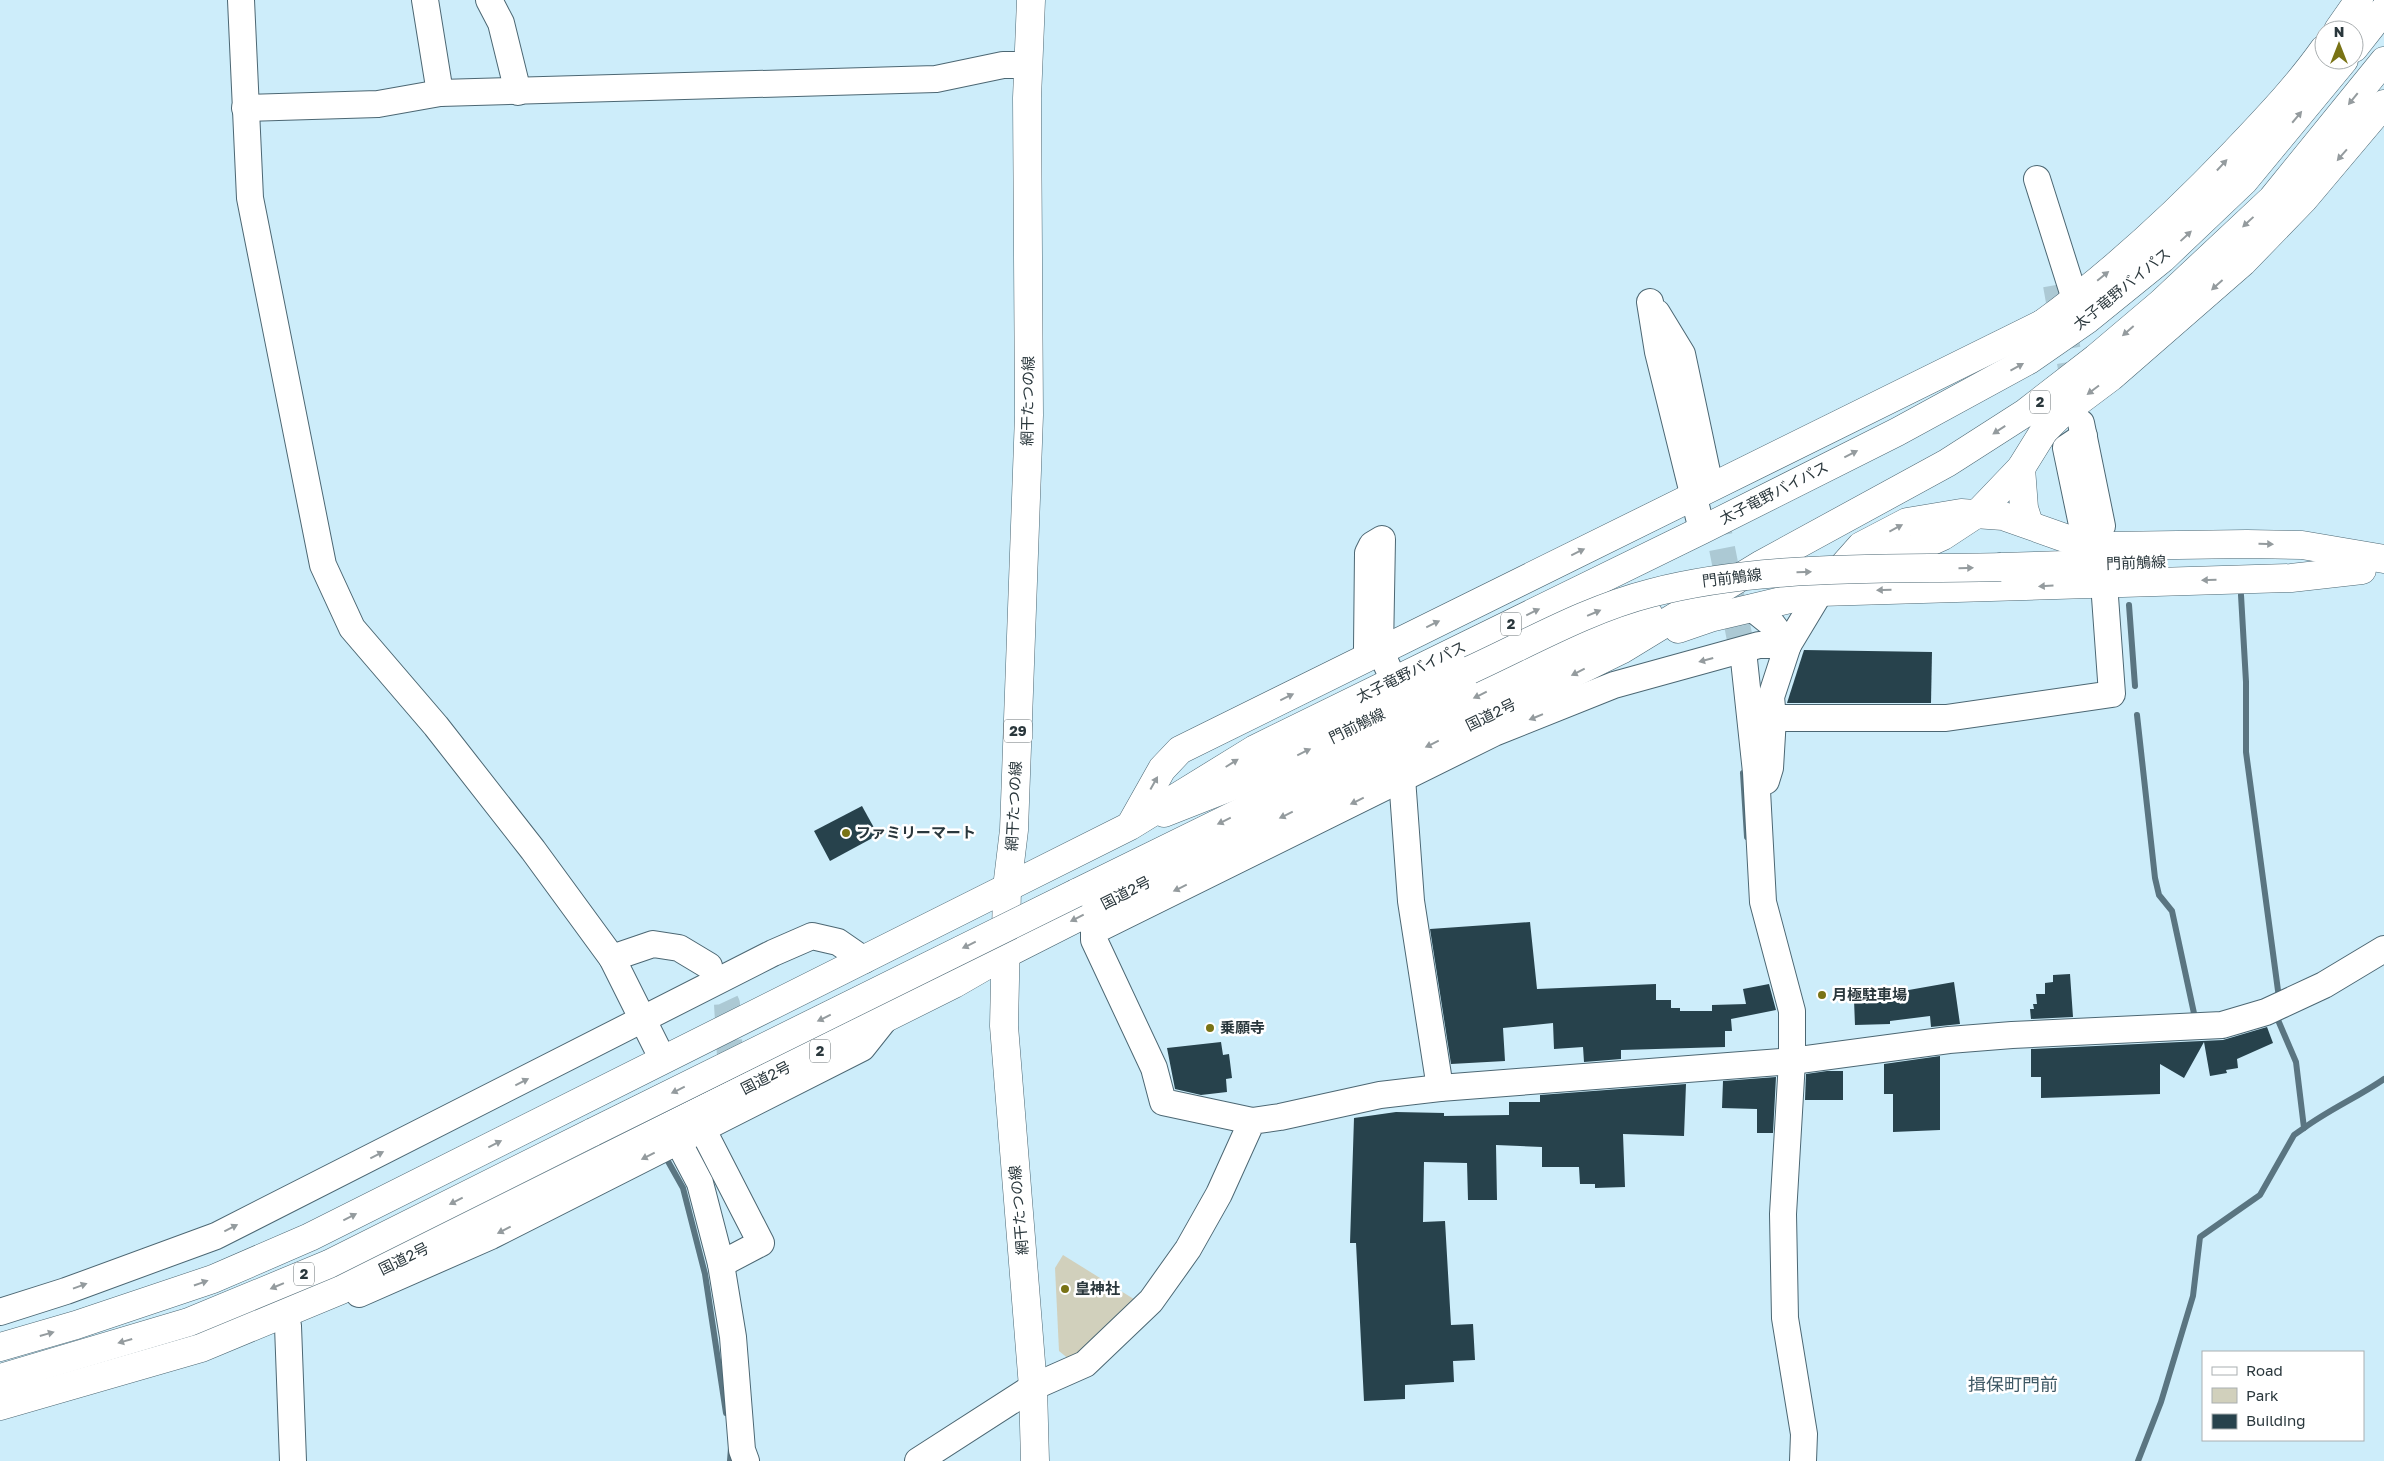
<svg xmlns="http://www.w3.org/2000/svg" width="2384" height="1461" viewBox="0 0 2384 1461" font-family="'Golos Text','Noto Sans JP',sans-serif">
<rect width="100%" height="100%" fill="#cdedfa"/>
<!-- green -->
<path fill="#d1d0bc" d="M 1063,1255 L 1137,1301 L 1070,1360 L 1059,1351 L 1055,1268 Z"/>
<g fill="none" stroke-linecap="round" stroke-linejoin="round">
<!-- stream -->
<g stroke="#5a7581" stroke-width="6">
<path d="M 2241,595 L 2246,682 L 2246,752 L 2279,998"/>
<path d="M 2129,605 L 2135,686"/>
<path d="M 2137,715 L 2155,878 L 2159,895 L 2172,911 L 2195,1018 L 2198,1018"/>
<path d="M 1743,773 L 1747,837"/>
<path d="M 2304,1128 C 2330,1109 2358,1097 2384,1079"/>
<path d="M 665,1156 L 683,1188 L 705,1274 L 726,1413"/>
<path d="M 730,1461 L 731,1448"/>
<path d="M 2138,1461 L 2161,1402 L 2193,1296 L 2200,1237 L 2260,1195 L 2294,1135 L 2304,1128 L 2296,1062 L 2278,1020"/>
</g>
</g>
<!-- building -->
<g fill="#27424c">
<path d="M 1804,650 L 1932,652 L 1931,703 L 1787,703 Z"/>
<path d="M 862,806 L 878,835 L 830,861 L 814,831 Z"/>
<path d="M 1530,922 L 1537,989 L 1656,984 L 1656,1000 L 1671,1000 L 1671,1008 L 1680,1008 L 1680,1011 L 1712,1011 L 1712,1005 L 1746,1004 L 1743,989 L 1769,984 L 1776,1010 L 1731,1019 L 1732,1031 L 1725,1031 L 1725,1047 L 1621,1050 L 1621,1059 L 1584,1062 L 1583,1047 L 1554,1049 L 1553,1023 L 1503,1028 L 1505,1061 L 1451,1064 L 1430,929 Z"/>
<path d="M 2070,974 L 2073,1017 L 2031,1019 L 2030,1009 L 2034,1009 L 2033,1004 L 2037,1004 L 2036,994 L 2045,994 L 2045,983 L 2053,982 L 2053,975 Z"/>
<path d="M 1954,982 L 1960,1024 L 1931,1027 L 1930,1016 L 1890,1021 L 1890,1024 L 1855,1025 L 1854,1000 L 1904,998 L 1903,991 Z"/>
<path d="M 2267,1027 L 2273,1043 L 2237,1059 L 2238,1068 L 2226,1070 L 2227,1073 L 2210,1076 L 2204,1042 L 2184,1078 L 2160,1064 L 2160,1094 L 2041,1098 L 2041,1077 L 2031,1077 L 2031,1049 L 2223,1040 Z"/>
<path d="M 1221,1042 L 1223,1055 L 1229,1054 L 1232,1078 L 1226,1079 L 1227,1092 L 1201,1095 L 1175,1089 L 1167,1048 Z"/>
<path d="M 1940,1056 L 1940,1130 L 1893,1132 L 1893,1094 L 1884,1094 L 1884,1064 Z"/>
<path d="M 1827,1071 L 1843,1071 L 1843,1100 L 1805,1100 L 1806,1074 Z"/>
<path d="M 1776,1077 L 1773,1133 L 1757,1133 L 1757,1109 L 1722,1108 L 1723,1081 Z"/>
<path d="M 1686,1084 L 1684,1136 L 1623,1134 L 1625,1187 L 1595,1188 L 1595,1184 L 1580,1184 L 1579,1167 L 1542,1167 L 1542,1147 L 1496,1145 L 1497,1200 L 1468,1200 L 1467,1163 L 1424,1162 L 1423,1222 L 1445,1221 L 1451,1325 L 1473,1324 L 1475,1360 L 1453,1361 L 1454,1382 L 1405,1385 L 1405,1399 L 1364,1401 L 1356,1243 L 1350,1243 L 1354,1118 L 1396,1112 L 1444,1113 L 1444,1116 L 1509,1115 L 1509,1102 L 1540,1102 L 1540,1095 Z"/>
</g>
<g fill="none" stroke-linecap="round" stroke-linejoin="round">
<!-- minor-tunnel -->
<g stroke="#acc9d4" stroke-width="26" stroke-dasharray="26 13" stroke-linecap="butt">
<path d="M 2056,285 L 2076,396"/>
<path d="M 1707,472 L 1744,660"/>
<path d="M 709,966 L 727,1004 L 730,1056 L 724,1088 L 715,1117"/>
</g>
<defs>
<g id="minor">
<path d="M 241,0 L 250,198 L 323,565 L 352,628 L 436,726 L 533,850 L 612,958 L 663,1060"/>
<path d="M 425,0 L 440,93"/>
<path d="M 489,0 L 501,23 L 518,92"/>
<path d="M 245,108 L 378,104 L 440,93 L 936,79 L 1003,65 L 1028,65"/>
<path d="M 2037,179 L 2075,299"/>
<path d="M 1650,302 L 1658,352 L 1702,530"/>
<path d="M 1657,313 L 1682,354 L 1707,472"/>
<path d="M 2081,423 L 2102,526"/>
<path d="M 2084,436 L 2066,448 L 2086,544"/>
<path d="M 1752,608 L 1772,624 L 1788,645"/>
<path d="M 1367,648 L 1368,553 L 1372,545 L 1382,539 L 1380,650 L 1394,681"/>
<path d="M 1744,660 L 1756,772 L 1763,902 L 1792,1011 L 1792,1061 L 1783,1214 L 1785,1318 L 1804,1434 L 1803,1461"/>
<path d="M 1773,718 L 1946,718 L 2112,694 L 2104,583"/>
<path d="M 1399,764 L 1402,778 L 1411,901 L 1440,1088"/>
<path d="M 1766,781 L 1770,768 L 1773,718 L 1771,697 L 1788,645 L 1820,592"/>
<path d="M 612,958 L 653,944 L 679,948 L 709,966"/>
<path d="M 1252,1121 L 1163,1102 L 1154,1068 L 1094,940 L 1094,931 L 1494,733 L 1614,685 L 1759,645 L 1788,645"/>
<path d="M 670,1126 L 700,1183 L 721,1264 L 733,1337 L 742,1450 L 746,1461"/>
<path d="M 708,1140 L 761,1243 L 721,1264"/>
<path d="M 359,1294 L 491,1236 L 862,1048 L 885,1019"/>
<path d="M 0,1312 L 66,1291 L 216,1236 L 773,953 L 812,936 L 838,942 L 864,960"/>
<path d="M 288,1326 L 293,1461"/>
<path d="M 918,1461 L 1033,1387 L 1085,1364 L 1151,1301 L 1188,1249 L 1219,1194 L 1252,1121 L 1280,1117 L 1380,1095 L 1440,1088 L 1792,1061 L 1949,1040 L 2012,1035 L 2222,1025 L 2266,1012 L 2324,985 L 2384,949"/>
</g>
<g id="major">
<path d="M 1031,0 L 1027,98 L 1029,415 L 1014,830 L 1007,888 L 1004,1026 L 1033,1387 L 1035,1461"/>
<path d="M 2001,567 L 2130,563"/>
<path d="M 1828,583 L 1861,546 L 1907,522 L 1961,513 L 2003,516 L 2082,544 L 2108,546 L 2247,544 L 2302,545 L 2384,559"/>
<path d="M 1820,592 L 2291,578 L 2362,570"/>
<path d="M 1164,813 L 1243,782 L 1470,670"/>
</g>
<g id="highway">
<path d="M 2338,30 L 2359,0"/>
<path d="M 2354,48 L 2384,10"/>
<path d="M 2028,334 C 2104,281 2171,219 2234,153 C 2266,119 2297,87 2324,49"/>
<path d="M 2021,468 L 2024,508 L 2029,524"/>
<path d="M 1678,629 L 1710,618 L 1820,592 L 1943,536 L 1978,513 L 2021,468 L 2044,431 L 2059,416 L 2111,377 L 2243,262 L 2304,199 L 2384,104"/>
<path d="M 1131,824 L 1162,769 L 1180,750 L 2044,323"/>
<path d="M 1076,893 L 1576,648 L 1649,615"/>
<path d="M 0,1347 L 76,1325 L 213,1279 L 310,1237 L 1130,826 L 1255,749 L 1702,530 L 1897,432 L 2029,360 L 2088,319 L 2162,259 L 2244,181 L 2344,60"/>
<path d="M 0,1378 L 189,1322 L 329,1264 L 593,1132"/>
<path d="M 0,1406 L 201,1348 L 341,1290 L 954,984 L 1006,954 L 1201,855 L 1621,650 L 1762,564 L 1947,463 L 2025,413 L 2096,358 L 2161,303 L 2272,199 L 2384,61"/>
</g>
</defs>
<!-- minor casing -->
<use href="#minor" stroke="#4c6773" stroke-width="28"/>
<!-- major casing -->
<use href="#major" stroke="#4c6773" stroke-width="29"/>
<!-- highway casing -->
<use href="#highway" stroke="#4c6773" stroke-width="29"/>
<!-- minor -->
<use href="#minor" stroke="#fff" stroke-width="26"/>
<!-- major -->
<use href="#major" stroke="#fff" stroke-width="28"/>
<!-- highway -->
<use href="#highway" stroke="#fff" stroke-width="28"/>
<defs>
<path id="major-bridge" d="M 1470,670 C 1529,643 1588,609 1651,593 C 1761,564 1888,570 2001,567"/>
<path id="highway-bridge" d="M 593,1132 L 1076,893"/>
</defs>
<!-- major-bridge casing -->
<use href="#major-bridge" stroke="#4c6773" stroke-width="29" stroke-linecap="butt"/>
<!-- highway-bridge casing -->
<use href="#highway-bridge" stroke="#4c6773" stroke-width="29" stroke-linecap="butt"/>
<!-- major-bridge -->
<use href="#major-bridge" stroke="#fff" stroke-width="28"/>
<!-- highway-bridge -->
<use href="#highway-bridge" stroke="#fff" stroke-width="28"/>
</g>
<!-- one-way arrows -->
<defs><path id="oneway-solid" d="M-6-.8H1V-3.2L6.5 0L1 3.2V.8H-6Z" transform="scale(1.25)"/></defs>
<g fill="#949b9e">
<use href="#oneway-solid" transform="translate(2353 99) rotate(129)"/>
<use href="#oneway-solid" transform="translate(2297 117) rotate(-50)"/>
<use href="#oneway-solid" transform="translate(2342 155) rotate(131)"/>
<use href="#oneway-solid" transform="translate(2222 165) rotate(-47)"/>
<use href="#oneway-solid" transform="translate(2248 222) rotate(137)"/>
<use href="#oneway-solid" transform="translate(2186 236) rotate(-43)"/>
<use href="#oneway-solid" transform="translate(2103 276) rotate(-39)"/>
<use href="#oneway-solid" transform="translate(2217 285) rotate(138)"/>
<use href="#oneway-solid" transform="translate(2128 331) rotate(139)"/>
<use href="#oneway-solid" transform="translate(2017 367) rotate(-29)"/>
<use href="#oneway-solid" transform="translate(2093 390) rotate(143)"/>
<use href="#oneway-solid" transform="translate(1999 430) rotate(147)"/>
<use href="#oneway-solid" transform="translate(1851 454) rotate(-27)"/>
<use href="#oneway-solid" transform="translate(1896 528) rotate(-28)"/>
<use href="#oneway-solid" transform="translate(2266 544) rotate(1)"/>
<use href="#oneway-solid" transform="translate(1578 552) rotate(-26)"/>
<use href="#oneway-solid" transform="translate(1966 568) rotate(-2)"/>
<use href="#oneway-solid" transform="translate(1804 572) rotate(-2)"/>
<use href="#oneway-solid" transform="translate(2209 580) rotate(179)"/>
<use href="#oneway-solid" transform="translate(2046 586) rotate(177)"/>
<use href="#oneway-solid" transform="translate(1884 590) rotate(178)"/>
<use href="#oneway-solid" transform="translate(1533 612) rotate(-26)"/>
<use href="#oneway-solid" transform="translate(1594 613) rotate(-23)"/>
<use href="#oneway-solid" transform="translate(1433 624) rotate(-26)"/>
<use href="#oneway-solid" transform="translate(1706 660) rotate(165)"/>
<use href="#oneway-solid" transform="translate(1578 672) rotate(153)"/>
<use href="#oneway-solid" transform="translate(1480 695) rotate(154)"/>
<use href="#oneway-solid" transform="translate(1287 697) rotate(-26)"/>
<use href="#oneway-solid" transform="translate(1536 717) rotate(158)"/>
<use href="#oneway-solid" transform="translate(1432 744) rotate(154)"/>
<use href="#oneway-solid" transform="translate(1304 752) rotate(-26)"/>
<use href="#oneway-solid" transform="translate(1232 763) rotate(-32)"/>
<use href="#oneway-solid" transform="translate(1154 783) rotate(-61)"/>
<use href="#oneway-solid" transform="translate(1357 801) rotate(154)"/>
<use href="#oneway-solid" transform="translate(1286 815) rotate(154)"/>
<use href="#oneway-solid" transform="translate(1224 821) rotate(154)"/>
<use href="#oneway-solid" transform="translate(1180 888) rotate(154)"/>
<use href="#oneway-solid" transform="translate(1077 918) rotate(153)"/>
<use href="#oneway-solid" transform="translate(969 945) rotate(154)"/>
<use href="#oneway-solid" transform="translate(824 1018) rotate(154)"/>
<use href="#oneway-solid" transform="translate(522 1082) rotate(-27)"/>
<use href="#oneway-solid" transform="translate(678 1090) rotate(154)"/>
<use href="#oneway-solid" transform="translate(495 1144) rotate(-27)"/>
<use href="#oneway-solid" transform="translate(377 1155) rotate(-27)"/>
<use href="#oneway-solid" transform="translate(648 1156) rotate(153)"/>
<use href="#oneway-solid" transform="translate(456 1201) rotate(153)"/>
<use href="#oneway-solid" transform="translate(350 1217) rotate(-27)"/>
<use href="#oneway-solid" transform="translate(231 1228) rotate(-27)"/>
<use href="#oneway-solid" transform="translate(504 1230) rotate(153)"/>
<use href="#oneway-solid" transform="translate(201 1283) rotate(-19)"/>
<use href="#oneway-solid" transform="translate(80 1286) rotate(-20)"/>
<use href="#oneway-solid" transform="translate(277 1286) rotate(157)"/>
<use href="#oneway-solid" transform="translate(47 1334) rotate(-16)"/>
<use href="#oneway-solid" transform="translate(125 1341) rotate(164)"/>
</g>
<!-- markers -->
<g fill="#797315" stroke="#fff" stroke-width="2">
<circle cx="846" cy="833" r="5"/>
<circle cx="1822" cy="995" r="5"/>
<circle cx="1210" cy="1028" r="5"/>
<circle cx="1065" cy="1289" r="5"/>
</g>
<g text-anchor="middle" stroke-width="5" stroke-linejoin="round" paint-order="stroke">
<!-- shield labels -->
<g fill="#fff" stroke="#6a7376" stroke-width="1">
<rect x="2030" y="390.5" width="20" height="23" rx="4"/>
<rect x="1501" y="612.5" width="20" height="23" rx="4"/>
<rect x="1004" y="719.5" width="28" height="23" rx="4"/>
<rect x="810" y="1039.5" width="20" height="23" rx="4"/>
<rect x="294" y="1262.5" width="20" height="23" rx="4"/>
</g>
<g font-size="14" font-weight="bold" fill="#2a373c">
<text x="2040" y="407">2</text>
<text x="1511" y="629">2</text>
<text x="1018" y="736">29</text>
<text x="820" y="1056">2</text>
<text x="304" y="1279">2</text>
</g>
<!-- street labels -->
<g font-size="15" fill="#2a373c" stroke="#fff">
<text transform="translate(2122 289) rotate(-39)" y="5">太子竜野バイパス</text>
<text transform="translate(1028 401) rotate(-89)" y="5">網干たつの線</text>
<text transform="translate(1774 493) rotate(-27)" y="5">太子竜野バイパス</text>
<text transform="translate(2136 563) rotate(-2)" y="5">門前鵤線</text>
<text transform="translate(1732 578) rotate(-7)" y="5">門前鵤線</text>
<text transform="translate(1411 672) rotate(-26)" y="5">太子竜野バイパス</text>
<text transform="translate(1491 715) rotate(-26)" y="5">国道2号</text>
<text transform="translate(1357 726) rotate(-26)" y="5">門前鵤線</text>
<text transform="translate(1014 806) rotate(-87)" y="5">網干たつの線</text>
<text transform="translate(1126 893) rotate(-27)" y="5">国道2号</text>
<text transform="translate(766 1078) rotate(-27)" y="5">国道2号</text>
<text transform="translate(1019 1210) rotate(-95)" y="5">網干たつの線</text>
<text transform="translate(404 1259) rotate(-26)" y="5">国道2号</text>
</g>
<!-- poi labels -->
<g font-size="15" font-weight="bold" fill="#2a373c" stroke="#fff" text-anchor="start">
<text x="856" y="838">ファミリーマート</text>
<text x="1832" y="1000">月極駐車場</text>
<text x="1220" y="1033">乗願寺</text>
<text x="1075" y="1294">皇神社</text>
</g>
<!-- quarter labels -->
<g font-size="18" fill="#3f5a66" stroke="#fff">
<text x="2013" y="1391">揖保町門前</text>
</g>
</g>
<!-- legend -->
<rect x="2202" y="1351" width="162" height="90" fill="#ffffff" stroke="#aaafb1"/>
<rect x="2212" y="1367" width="25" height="8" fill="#ffffff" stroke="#aaafb1"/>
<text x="2246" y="1376" font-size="15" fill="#2a373c">Road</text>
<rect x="2212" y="1388" width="25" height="15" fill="#d1d0bc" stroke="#aaafb1"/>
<text x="2246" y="1401" font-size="15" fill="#2a373c">Park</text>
<rect x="2212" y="1414" width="25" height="15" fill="#27424c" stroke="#aaafb1"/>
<text x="2246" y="1426" font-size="15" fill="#2a373c">Building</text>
<!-- north arrow -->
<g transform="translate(2339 45)"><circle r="24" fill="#ffffff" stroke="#aaafb1"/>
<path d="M0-4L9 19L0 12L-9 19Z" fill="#797315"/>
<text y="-8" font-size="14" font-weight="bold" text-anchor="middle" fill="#2a373c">N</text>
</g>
</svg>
